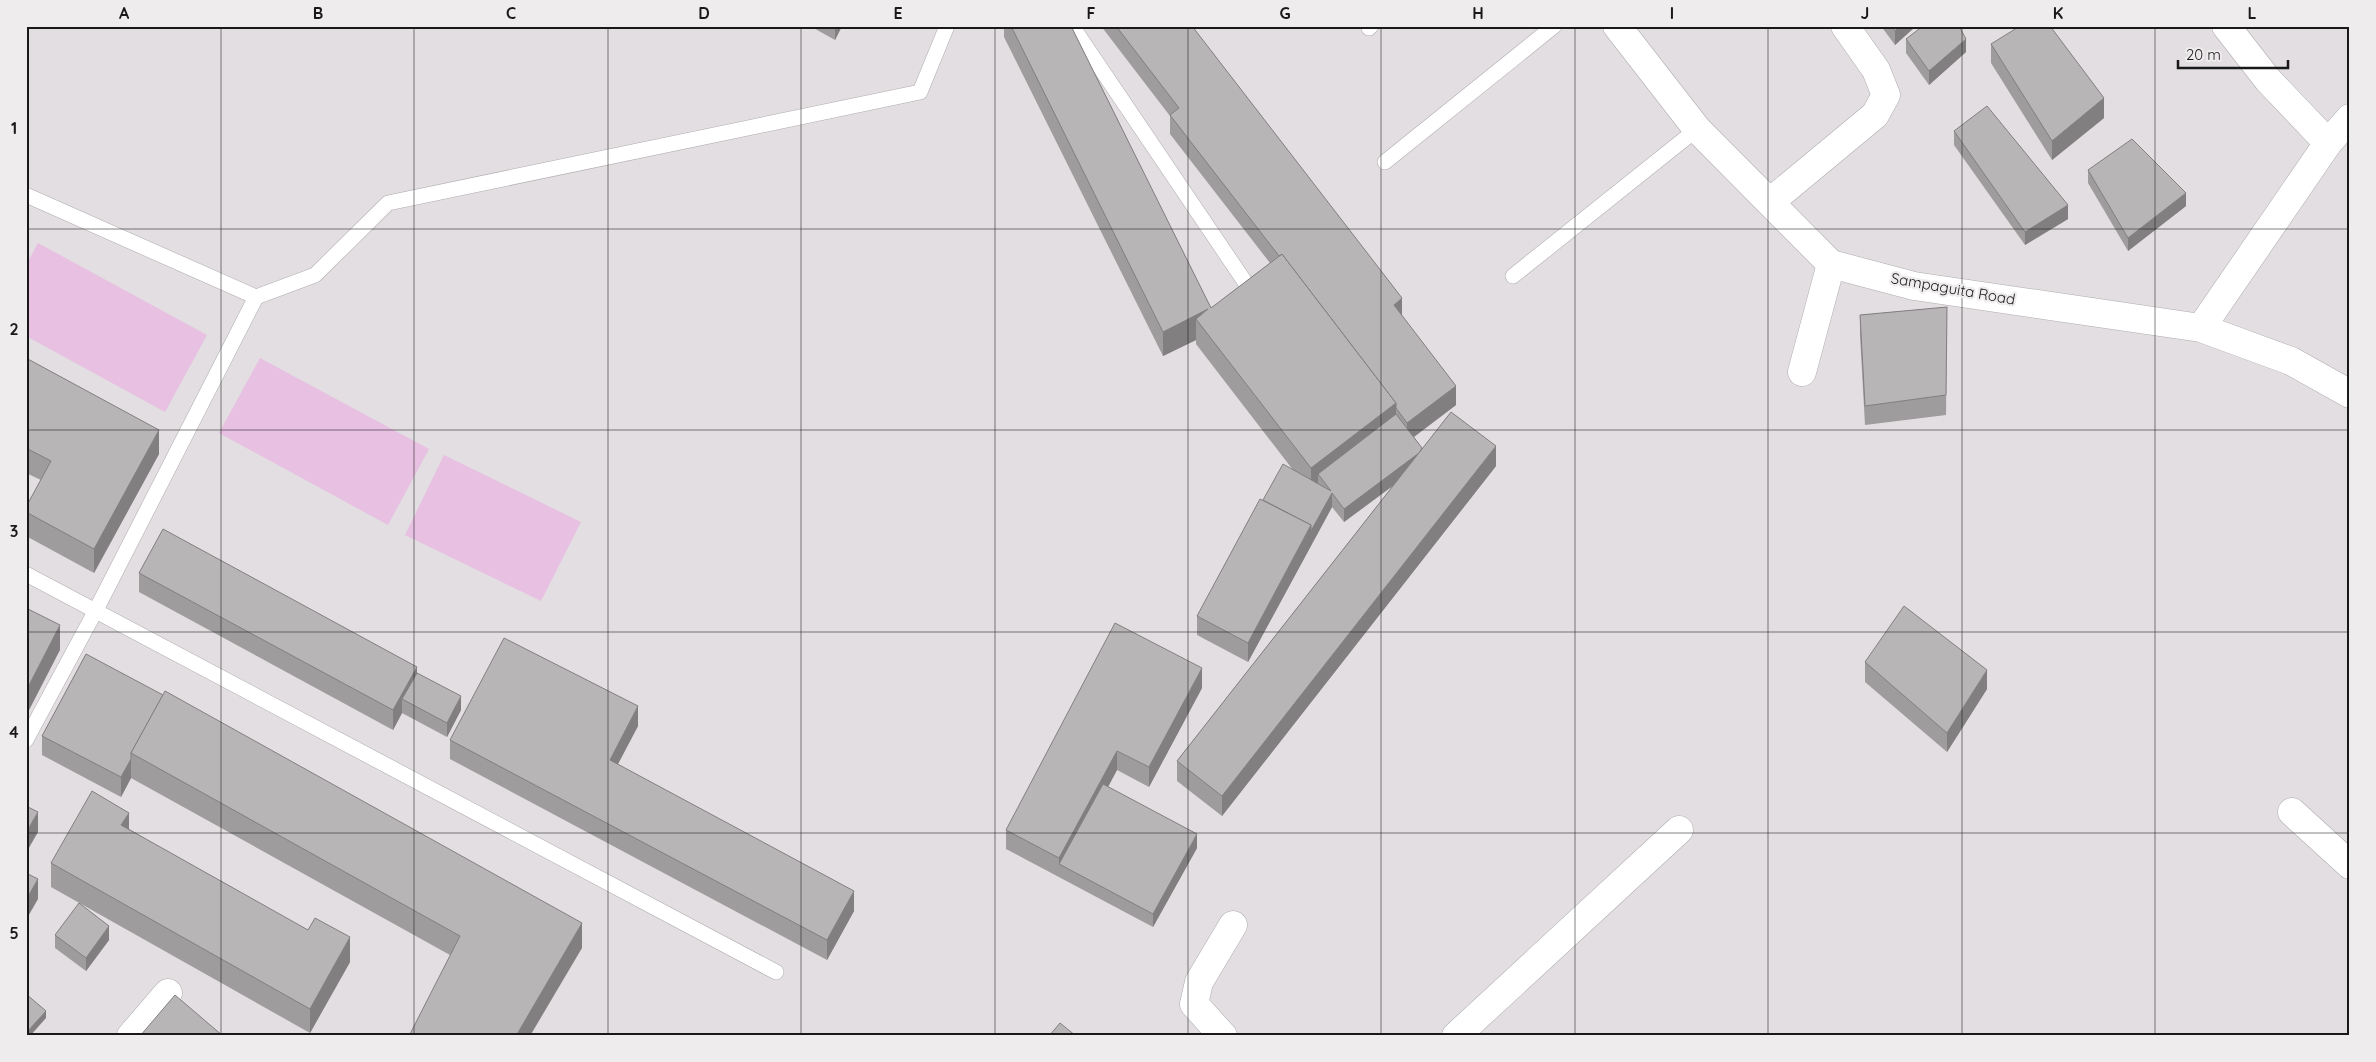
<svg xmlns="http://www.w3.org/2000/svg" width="2376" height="1062" viewBox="0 0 2376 1062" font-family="Quicksand,sans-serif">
<rect width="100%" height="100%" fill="#e2dee1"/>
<!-- green -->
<g fill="#e8c0e2">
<path d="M 38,243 L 207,335 L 165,412 L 26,336 L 26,265 Z"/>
<path d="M 260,358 L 429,449 L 388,525 L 219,433 Z"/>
<path d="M 444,455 L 581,522 L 541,601 L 405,535 Z"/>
</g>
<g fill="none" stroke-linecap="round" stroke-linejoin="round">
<defs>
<g id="lane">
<path d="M 1072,26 L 1249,288"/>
<path d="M 1369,28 L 1371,26"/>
<path d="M 1385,162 L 1554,26"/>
<path d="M 26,195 L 256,297"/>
<path d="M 1513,276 L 1697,129"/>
<path d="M 26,574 L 776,972"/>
<path d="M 26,740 L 96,610 L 256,297 L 315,275 L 388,203 L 920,92 L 947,26"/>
</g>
<g id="street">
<path d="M 1617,26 L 1697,129 L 1831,264 L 1914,286 L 2201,328 L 2291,361 L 2350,394"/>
<path d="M 2226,26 L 2268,80 L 2328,143"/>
<path d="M 1770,202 L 1875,115 L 1886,95 L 1876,70 L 1845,26"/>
<path d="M 2201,328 L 2328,143 L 2350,118"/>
<path d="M 1802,372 L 1831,264"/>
<path d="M 2292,812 L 2350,865"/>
<path d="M 131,1036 L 168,993"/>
<path d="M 1223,1036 L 1194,1004 L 1199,982 L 1233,925"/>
<path d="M 1456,1036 L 1679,830"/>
</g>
</defs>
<!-- lane casing -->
<use href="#lane" stroke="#afacae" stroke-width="16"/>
<!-- street casing -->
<use href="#street" stroke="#afacae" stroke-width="29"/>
<!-- lane -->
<use href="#lane" stroke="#fff" stroke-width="15"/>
<!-- street -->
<use href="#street" stroke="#fff" stroke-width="28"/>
</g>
<!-- wall -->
<g fill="#9e9c9d">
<path d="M 810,26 L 842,26 L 835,40 Z"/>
<path d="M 1004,26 L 1071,26 L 1211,308 L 1270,263 L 1170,134 L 1170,116 L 1101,26 L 1192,26 L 1402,316 L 1456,405 L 1414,437 L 1422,448 L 1496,466 L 1222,816 L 1177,781 L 1177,761 L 1393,486 L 1344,522 L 1332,507 L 1248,662 L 1197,635 L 1197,616 L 1263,500 L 1293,470 L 1196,344 L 1196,340 L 1163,356 L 1004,37 Z"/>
<path d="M 1881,26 L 1916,26 L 1895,45 Z"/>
<path d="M 1906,39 L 1966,52 L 1929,85 L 1906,53 Z"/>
<path d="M 1991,44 L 2104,118 L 2052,160 L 1991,63 Z"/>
<path d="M 1954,131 L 2068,219 L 2025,245 L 1954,145 Z"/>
<path d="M 2088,170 L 2186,206 L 2128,251 L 2088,183 Z"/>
<path d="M 1947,307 L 1946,415 L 1865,425 L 1860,335 L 1860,315 Z"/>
<path d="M 26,358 L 159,454 L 94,573 L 26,536 L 26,507 L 41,480 L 26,473 Z"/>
<path d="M 139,573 L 417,673 L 461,710 L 447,737 L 402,713 L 393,730 L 139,592 Z"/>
<path d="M 86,654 L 582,948 L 450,955 L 131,778 L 121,797 L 42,755 L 42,736 Z"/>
<path d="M 1865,662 L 1987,689 L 1947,752 L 1865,682 Z"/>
<path d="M 1202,688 L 1149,787 L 1117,770 L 1108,787 L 1197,848 L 1153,927 L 1006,849 L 1006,830 Z"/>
<path d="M 638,726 L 618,764 L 854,911 L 827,960 L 450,759 L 450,740 Z"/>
<path d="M 129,829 L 350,962 L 310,1033 L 51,887 L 51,863 Z"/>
<path d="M 55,935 L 109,940 L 86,971 L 55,948 Z"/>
</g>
<!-- shaded-wall -->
<g fill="#817f80">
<path d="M 835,26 L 842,26 L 835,40 Z"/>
<path d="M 1901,26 L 1916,26 L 1895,45 L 1895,31 Z"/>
<path d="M 1966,39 L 1966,52 L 1929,85 L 1929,71 Z"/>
<path d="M 2104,98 L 2104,118 L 2052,160 L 2052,141 Z"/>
<path d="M 2186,193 L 2186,206 L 2128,251 L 2128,238 Z"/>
<path d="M 2068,205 L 2068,219 L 2025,245 L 2025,232 Z"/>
<path d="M 1402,298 L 1402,318 L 1394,305 Z"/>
<path d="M 1208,309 L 1196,319 L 1196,340 L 1163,356 L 1163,332 Z"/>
<path d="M 1456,386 L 1456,405 L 1407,442 L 1407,423 Z"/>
<path d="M 1396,403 L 1396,428 L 1318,474 L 1318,487 L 1311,493 L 1311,468 Z"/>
<path d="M 159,430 L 159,454 L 94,573 L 94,549 Z"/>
<path d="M 1496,446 L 1496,466 L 1222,816 L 1222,796 Z"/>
<path d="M 1423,449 L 1423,463 L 1344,522 L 1344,509 Z"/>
<path d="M 1332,493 L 1332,507 L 1248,662 L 1248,643 L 1311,525 Z"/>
<path d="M 60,625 L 60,650 L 26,716 L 26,691 Z"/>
<path d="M 417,667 L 417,686 L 402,699 L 402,713 L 393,730 L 393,710 Z"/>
<path d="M 1202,668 L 1202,688 L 1149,787 L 1149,767 Z"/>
<path d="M 1987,670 L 1987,689 L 1947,752 L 1947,733 Z"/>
<path d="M 461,696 L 461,710 L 447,737 L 447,723 Z"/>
<path d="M 638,706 L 638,726 L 610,779 L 610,760 Z"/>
<path d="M 1117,751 L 1117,770 L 1065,867 L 1059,864 L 1059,858 Z"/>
<path d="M 131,759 L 131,778 L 121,797 L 121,777 Z"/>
<path d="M 38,812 L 38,832 L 26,853 L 26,833 Z"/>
<path d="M 129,813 L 129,837 L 121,825 Z"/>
<path d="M 1197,834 L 1197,848 L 1153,927 L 1153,914 Z"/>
<path d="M 38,879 L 38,899 L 26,920 L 26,900 Z"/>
<path d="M 854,891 L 854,911 L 827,960 L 827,940 Z"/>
<path d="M 582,923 L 582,948 L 530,1036 L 516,1036 Z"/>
<path d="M 109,926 L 109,940 L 86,971 L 86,958 Z"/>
<path d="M 350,937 L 350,962 L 310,1033 L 310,1009 Z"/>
<path d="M 46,1011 L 46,1018 L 30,1036 L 26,1036 L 26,1033 Z"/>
</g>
<!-- building -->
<g fill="#b8b5b7" stroke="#817f80">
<path d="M 1011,26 L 1071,26 L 1211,308 L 1282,254 L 1396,403 L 1311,468 L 1196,319 L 1208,309 L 1163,332 Z"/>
<path d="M 1116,26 L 1192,26 L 1402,298 L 1394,305 L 1456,386 L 1407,423 L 1396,408 L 1396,403 L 1282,254 L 1279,256 L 1170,115 L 1179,108 Z"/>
<path d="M 1891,26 L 1901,26 L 1895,31 Z"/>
<path d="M 1923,26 L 1959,26 L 1966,39 L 1929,71 L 1906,39 Z"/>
<path d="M 2020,26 L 2050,26 L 2104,98 L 2052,141 L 1991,44 Z"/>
<path d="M 1987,106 L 2068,205 L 2025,232 L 1954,131 Z"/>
<path d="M 2132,139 L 2186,193 L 2128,238 L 2088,170 Z"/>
<path d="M 1947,307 L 1946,395 L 1865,406 L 1860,315 Z"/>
<path d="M 26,358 L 159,430 L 94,549 L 26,512 L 26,507 L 51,461 L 26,448 Z"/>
<path d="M 1451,412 L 1496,446 L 1222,796 L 1177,761 Z"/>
<path d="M 1396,414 L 1422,448 L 1419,453 L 1344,509 L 1332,493 L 1311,531 L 1311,525 L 1263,500 L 1283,464 L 1331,491 L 1318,474 Z"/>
<path d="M 1260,499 L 1311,525 L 1248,643 L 1197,616 Z"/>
<path d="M 163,529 L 417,667 L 393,710 L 139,573 Z"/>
<path d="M 1904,606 L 1987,670 L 1947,733 L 1865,662 Z"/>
<path d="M 26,608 L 60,625 L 26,691 Z"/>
<path d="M 1115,623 L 1202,668 L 1149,767 L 1117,751 L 1059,858 L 1006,830 Z"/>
<path d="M 504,638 L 638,706 L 610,760 L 854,891 L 827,940 L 450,740 Z"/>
<path d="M 86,654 L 163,695 L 131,753 L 131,759 L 121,777 L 42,736 Z"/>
<path d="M 417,673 L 461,696 L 447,723 L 402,699 Z"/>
<path d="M 165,691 L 582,923 L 516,1036 L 409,1036 L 460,936 L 131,753 Z"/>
<path d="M 1103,784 L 1197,834 L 1153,914 L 1059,864 Z"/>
<path d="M 92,791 L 129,813 L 121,825 L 308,930 L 315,918 L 350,937 L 310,1009 L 51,863 Z"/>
<path d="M 26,806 L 38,812 L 26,833 Z"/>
<path d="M 26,873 L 38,879 L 26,900 Z"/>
<path d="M 79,903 L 109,926 L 86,958 L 55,935 Z"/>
<path d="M 26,994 L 46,1011 L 26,1033 Z"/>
<path d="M 175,995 L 223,1036 L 140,1036 Z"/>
<path d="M 1060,1023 L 1076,1036 L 1049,1036 Z"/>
</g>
<!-- grid -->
<path fill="none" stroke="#1a1919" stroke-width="1" stroke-opacity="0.55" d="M 221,26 L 221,1036M 414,26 L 414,1036M 608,26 L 608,1036M 801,26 L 801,1036M 995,26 L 995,1036M 1188,26 L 1188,1036M 1381,26 L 1381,1036M 1575,26 L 1575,1036M 1768,26 L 1768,1036M 1962,26 L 1962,1036M 2155,26 L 2155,1036M 26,229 L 2350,229M 26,430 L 2350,430M 26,632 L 2350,632M 26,833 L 2350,833"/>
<g text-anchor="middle" stroke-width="4.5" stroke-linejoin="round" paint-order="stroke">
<!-- street labels -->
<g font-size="15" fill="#1a1919" stroke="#efecee">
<text transform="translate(1953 289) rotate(10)" y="5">Sampaguita Road</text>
</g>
</g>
<!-- border -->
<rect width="2376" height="1062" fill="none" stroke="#efecee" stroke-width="55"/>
<!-- scale -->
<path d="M2178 60v8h110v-8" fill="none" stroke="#1a1919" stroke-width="2.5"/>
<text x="2186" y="60" font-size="15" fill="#1a1919" stroke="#efecee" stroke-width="4" paint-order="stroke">20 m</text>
<rect x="28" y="28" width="2320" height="1006" fill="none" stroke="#1a1919" stroke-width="2"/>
<g font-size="16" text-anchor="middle" font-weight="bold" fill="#1a1919">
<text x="124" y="19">A</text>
<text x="318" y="19">B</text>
<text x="511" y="19">C</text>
<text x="704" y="19">D</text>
<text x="898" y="19">E</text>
<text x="1091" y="19">F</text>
<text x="1285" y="19">G</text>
<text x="1478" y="19">H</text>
<text x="1672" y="19">I</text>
<text x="1865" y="19">J</text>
<text x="2058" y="19">K</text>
<text x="2252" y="19">L</text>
<text x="14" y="134">1</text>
<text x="14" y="335">2</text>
<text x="14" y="537">3</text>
<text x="14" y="738">4</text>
<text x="14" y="939">5</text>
</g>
</svg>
